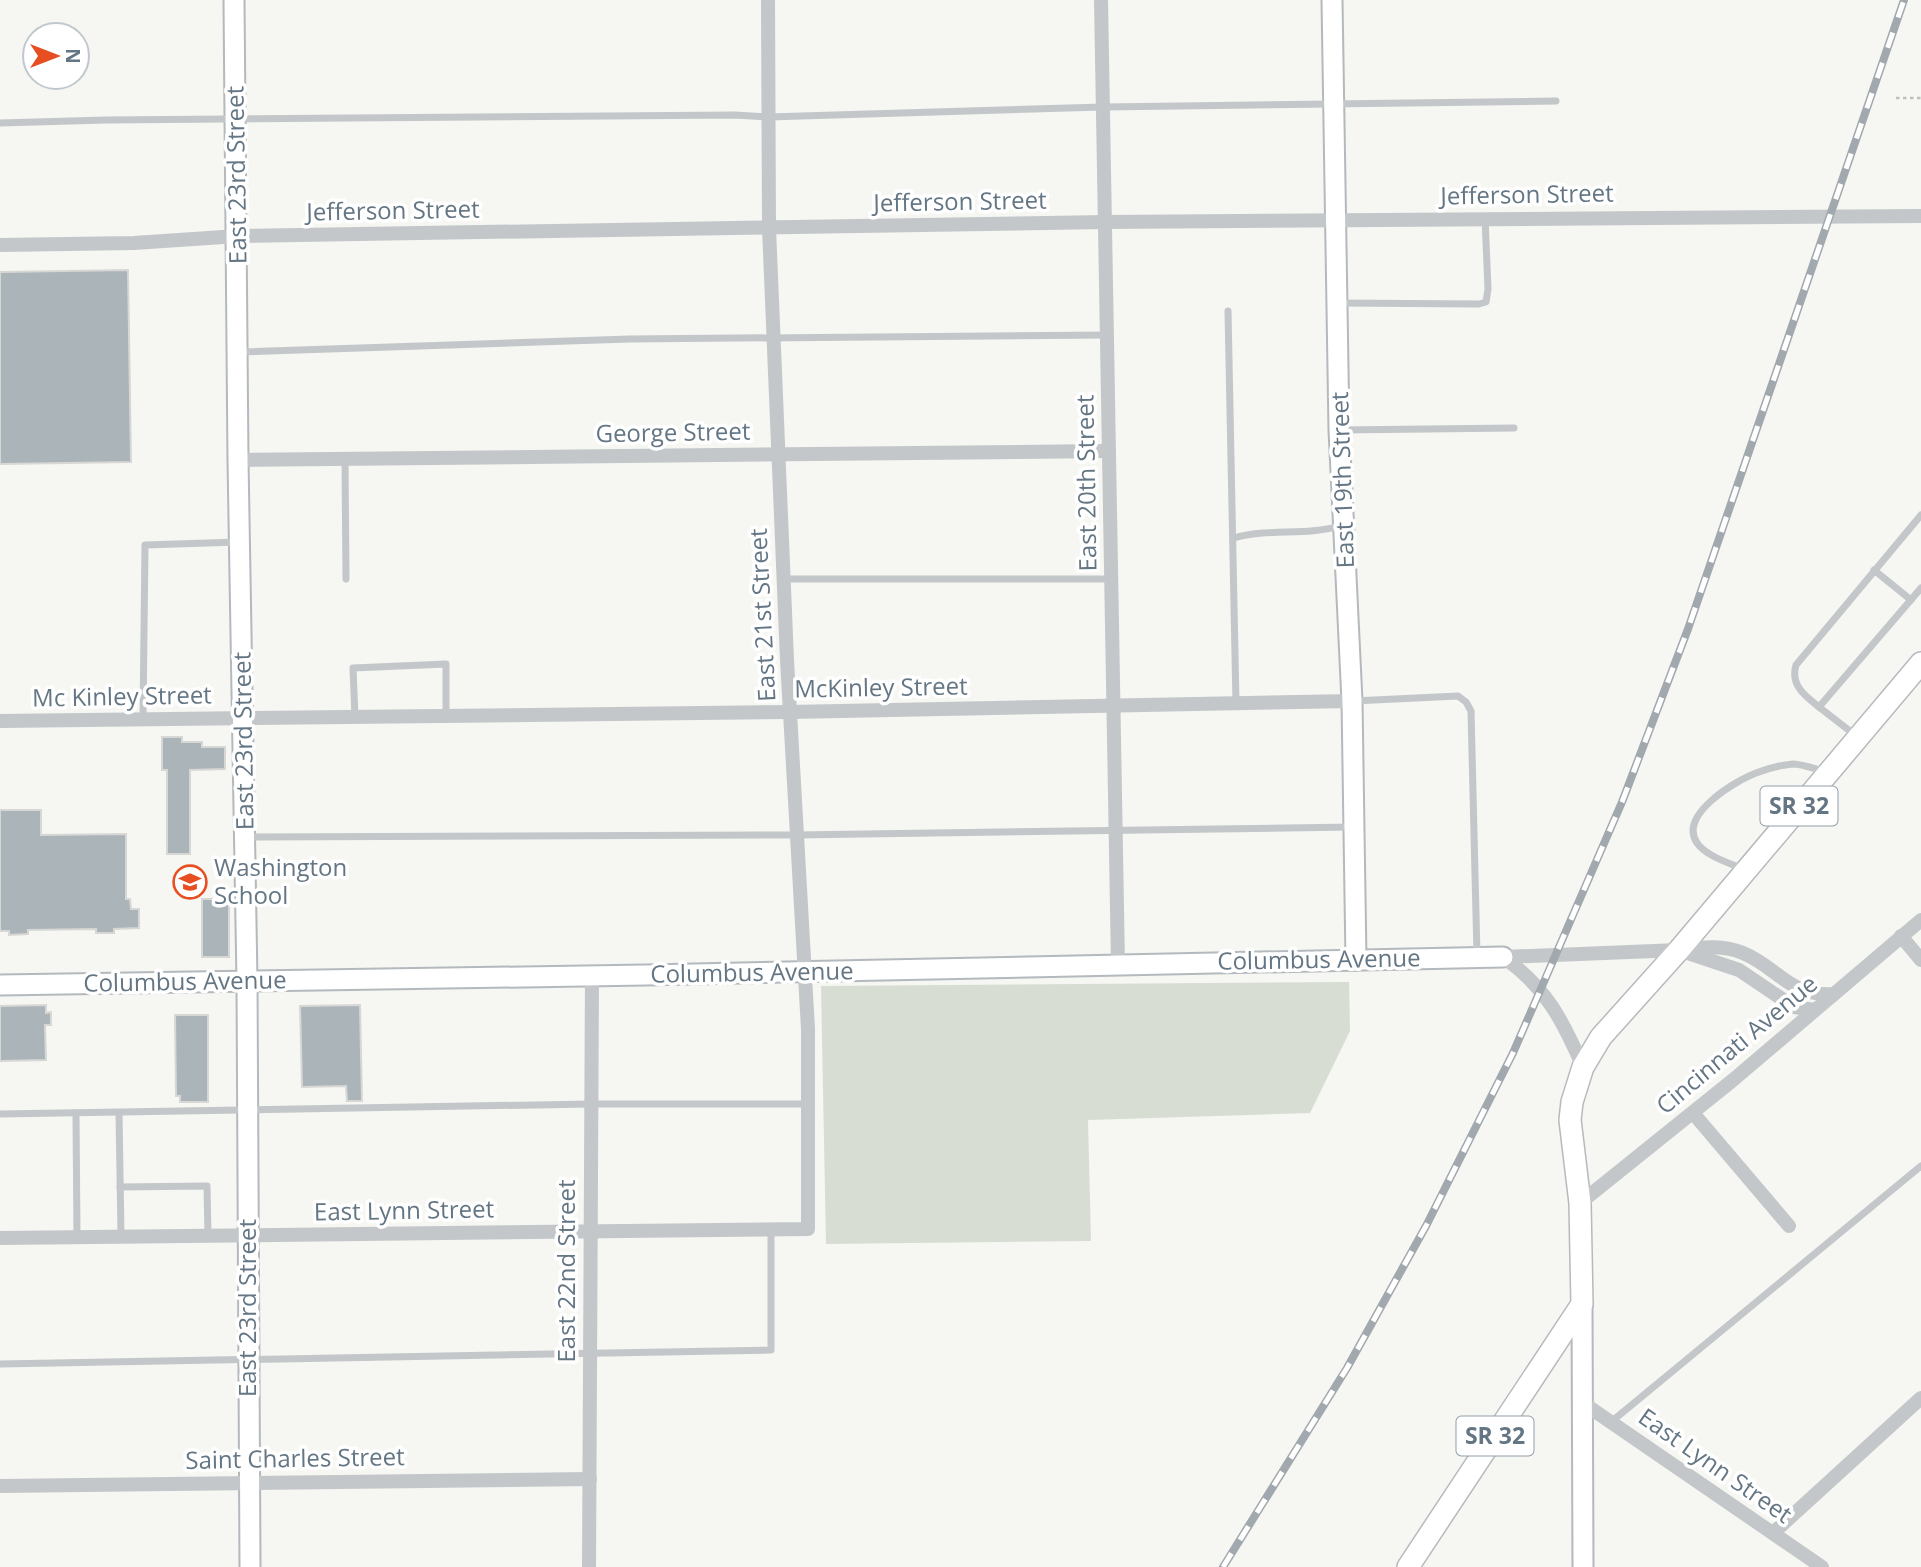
<svg xmlns="http://www.w3.org/2000/svg" width="1921" height="1567" viewBox="0 0 1921 1567" font-family="'Open Sans',sans-serif">
<rect width="100%" height="100%" fill="#f6f6f2"/>
<!-- green -->
<path fill="#d7ddd3" d="M 1349,982 L 1350,1031 L 1310,1113 L 1088,1120 L 1091,1241 L 826,1244 L 821,986 Z"/>
<!-- building -->
<g fill="#abb4b9" stroke="#d7d7d5" stroke-width="2">
<path d="M 128,270 L 131,462 L 0,464 L 0,272 Z"/>
<path d="M 162,737 L 182,737 L 182,742 L 202,742 L 202,747 L 225,747 L 225,769 L 190,770 L 190,854 L 167,854 L 167,770 L 162,770 Z"/>
<path d="M 0,810 L 41,810 L 41,835 L 126,834 L 126,899 L 130,899 L 131,909 L 139,909 L 139,928 L 114,929 L 114,933 L 96,933 L 96,929 L 28,930 L 28,934 L 9,935 L 9,931 L 0,931 Z"/>
<rect x="202" y="899" width="27" height="58"/>
<path d="M 46,1005 L 46,1013 L 51,1012 L 51,1025 L 45,1025 L 46,1060 L 0,1061 L 0,1006 Z"/>
<path d="M 360,1005 L 362,1101 L 347,1101 L 346,1086 L 302,1087 L 300,1006 Z"/>
<path d="M 175,1015 L 208,1015 L 208,1102 L 180,1102 L 180,1096 L 176,1096 Z"/>
</g>
<g fill="none" stroke-linecap="round" stroke-linejoin="round">
<defs>
<g id="secondary">
<path d="M 234,0 L 238,460 L 247,981 L 250,1567"/>
<path d="M 1332,0 L 1339,430 L 1352,701 L 1356,960"/>
<path d="M 0,985 L 646,975 L 1503,957"/>
<path d="M 1582,1304 L 1583,1567"/>
</g>
<path id="primary" d="M 1408,1567 L 1582,1304 L 1580,1203 L 1570,1120 L 1572,1102 L 1583,1067 L 1601,1037 L 1679,950 L 1921,663"/>
</defs>
<!-- secondary casing -->
<use href="#secondary" stroke="#b3b9bd" stroke-width="23"/>
<!-- primary casing -->
<use href="#primary" stroke="#b6babe" stroke-width="24"/>
<!-- path -->
<path stroke="#bdbfc1" stroke-width="2.5" stroke-dasharray="3.5 3.5" stroke-linecap="butt" d="M 1896,98 L 1921,98"/>
<!-- lane -->
<g stroke="#c3c7ca" stroke-width="7">
<path d="M 0,123 L 106,120 L 735,115 L 768,117 L 1103,107 L 1556,101"/>
<path d="M 1338,303 L 1479,304 L 1486,302 L 1488,289 L 1485,218"/>
<path d="M 1228,311 L 1236,703"/>
<path d="M 240,352 L 629,339 L 1106,335"/>
<path d="M 1340,430 L 1514,428"/>
<path d="M 345,460 L 346,579"/>
<path d="M 1234,538 C 1268,528 1305,536 1340,526"/>
<path d="M 1874,570 L 1911,600"/>
<path d="M 784,579 L 1111,579"/>
<path d="M 1353,701 L 1458,696 L 1466,702 L 1471,711 L 1477,955"/>
<path d="M 1819,707 C 1805,696 1790,685 1796,665 L 1921,515"/>
<path d="M 355,717 L 353,668 L 446,664 L 446,716"/>
<path d="M 143,719 L 145,545 L 239,542"/>
<path d="M 1855,735 L 1819,707 L 1921,588"/>
<path d="M 246,837 L 796,835 L 1354,827"/>
<path d="M 1743,869 C 1729,863 1706,856 1697,843 C 1678,815 1735,781 1756,773 C 1766,769 1782,765 1793,764 C 1802,764 1815,769 1824,771"/>
<path d="M 76,1113 L 77,1237"/>
<path d="M 119,1113 L 121,1236"/>
<path d="M 0,1114 L 591,1104 L 808,1104"/>
<path d="M 120,1187 L 207,1186 L 208,1236"/>
<path d="M 0,1364 L 771,1350 L 771,1230"/>
<path d="M 1611,1422 L 1921,1166"/>
</g>
<!-- street -->
<g stroke="#c3c7ca" stroke-width="14">
<path d="M 1101,0 L 1118,965"/>
<path d="M 0,245 L 134,243 L 238,236 L 1105,222 L 1921,216"/>
<path d="M 238,460 L 1109,451"/>
<path d="M 0,721 L 790,712 L 1352,701"/>
<path d="M 1901,936 L 1921,960"/>
<path d="M 1684,949 C 1704,947 1724,945 1743,953 C 1779,968 1789,997 1834,994"/>
<path d="M 1503,957 L 1679,950 L 1739,970 L 1794,1007 L 1815,1010"/>
<path d="M 1503,957 C 1546,987 1563,1021 1583,1067"/>
<path d="M 1693,1113 L 1789,1226"/>
<path d="M 1580,1203 L 1733,1080 L 1921,920"/>
<path d="M 0,1238 L 808,1229 L 808,1029 L 787,660 L 769,228 L 768,0"/>
<path d="M 1583,1403 L 1822,1567"/>
<path d="M 0,1486 L 590,1479"/>
<path d="M 1773,1533 L 1921,1398"/>
<path d="M 589,1567 L 592,975"/>
</g>
<!-- secondary -->
<use href="#secondary" stroke="#fff" stroke-width="19"/>
<!-- primary -->
<use href="#primary" stroke="#fff" stroke-width="21"/>
<defs>
<path id="rail" d="M 1223,1567 L 1347,1368 L 1426,1226 L 1513,1053 L 1622,802 L 1688,629 L 1904,0"/>
</defs>
<!-- rail casing -->
<use href="#rail" stroke="#a1a8ae" stroke-width="8"/>
<!-- rail -->
<use href="#rail" stroke="#fff" stroke-width="5" stroke-dasharray="16" stroke-linecap="butt"/>
</g>
<!-- icons -->
<defs>
<symbol id="school-ring" viewBox="-11 -11 22 22"><circle r="9.5" fill="#fff" stroke="#e74e21" stroke-width="1.5"/><path d="M0-5L7-2L0 1L-7-2ZM-4 1L0 2.5L4 1V4Q0 6-4 4Z" fill="#e74e21"/></symbol>
</defs>
<g fill-rule="evenodd">
<use href="#school-ring" x="171" y="863" width="38" height="38"/>
</g>
<g text-anchor="middle" stroke-width="7" stroke-linejoin="round" paint-order="stroke">
<!-- shield labels -->
<g fill="#fff" stroke="#929fa9" stroke-width="2">
<rect x="1760.5" y="786.5" width="77" height="39" rx="5"/>
<rect x="1456.5" y="1416.5" width="77" height="39" rx="5"/>
</g>
<g font-size="23" font-weight="bold" fill="#647684">
<text x="1799" y="814">SR 32</text>
<text x="1495" y="1444">SR 32</text>
</g>
<!-- street labels -->
<g font-size="24" fill="#647684" stroke="#fff">
<text transform="translate(237 175) rotate(-91)" y="8">East 23rd Street</text>
<text transform="translate(1527 195) rotate(-1)" y="8">Jefferson Street</text>
<text transform="translate(960 202) rotate(-1)" y="8">Jefferson Street</text>
<text transform="translate(393 211) rotate(-1)" y="8">Jefferson Street</text>
<text transform="translate(673 433) rotate(-1)" y="8">George Street</text>
<text transform="translate(1343 480) rotate(-92)" y="8">East 19th Street</text>
<text transform="translate(1087 483) rotate(-91)" y="8">East 20th Street</text>
<text transform="translate(763 615) rotate(-93)" y="8">East 21st Street</text>
<text transform="translate(881 688) rotate(-1)" y="8">McKinley Street</text>
<text transform="translate(122 697) rotate(-1)" y="8">Mc Kinley Street</text>
<text transform="translate(244 741) rotate(-91)" y="8">East 23rd Street</text>
<text transform="translate(1319 960) rotate(-1)" y="8">Columbus Avenue</text>
<text transform="translate(752 973) rotate(-1)" y="8">Columbus Avenue</text>
<text transform="translate(185 982) rotate(-1)" y="8">Columbus Avenue</text>
<text transform="translate(1737 1045) rotate(-40)" y="8">Cincinnati Avenue</text>
<text transform="translate(404 1211) rotate(-1)" y="8">East Lynn Street</text>
<text transform="translate(567 1271) rotate(-90)" y="8">East 22nd Street</text>
<text transform="translate(248 1308) rotate(-90)" y="8">East 23rd Street</text>
<text transform="translate(295 1459) rotate(-1)" y="8">Saint Charles Street</text>
<text transform="translate(1715 1466) rotate(35)" y="8">East Lynn Street</text>
</g>
<!-- poi labels -->
<g font-size="24" fill="#647684" stroke="#fff" text-anchor="start">
<text x="214" y="876">Washington<tspan x="214" dy="28">School</tspan></text>
</g>
</g>
<!-- north arrow -->
<g transform="translate(56 56) rotate(90)"><circle r="33" fill="#ffffff" stroke="#c1c8ce" stroke-width="2"/>
<path d="M0-5L12 26L0 18L-12 26Z" fill="#e74e21"/>
<text y="-10" font-size="19" font-weight="bold" text-anchor="middle" fill="#647684">N</text>
</g>
</svg>
